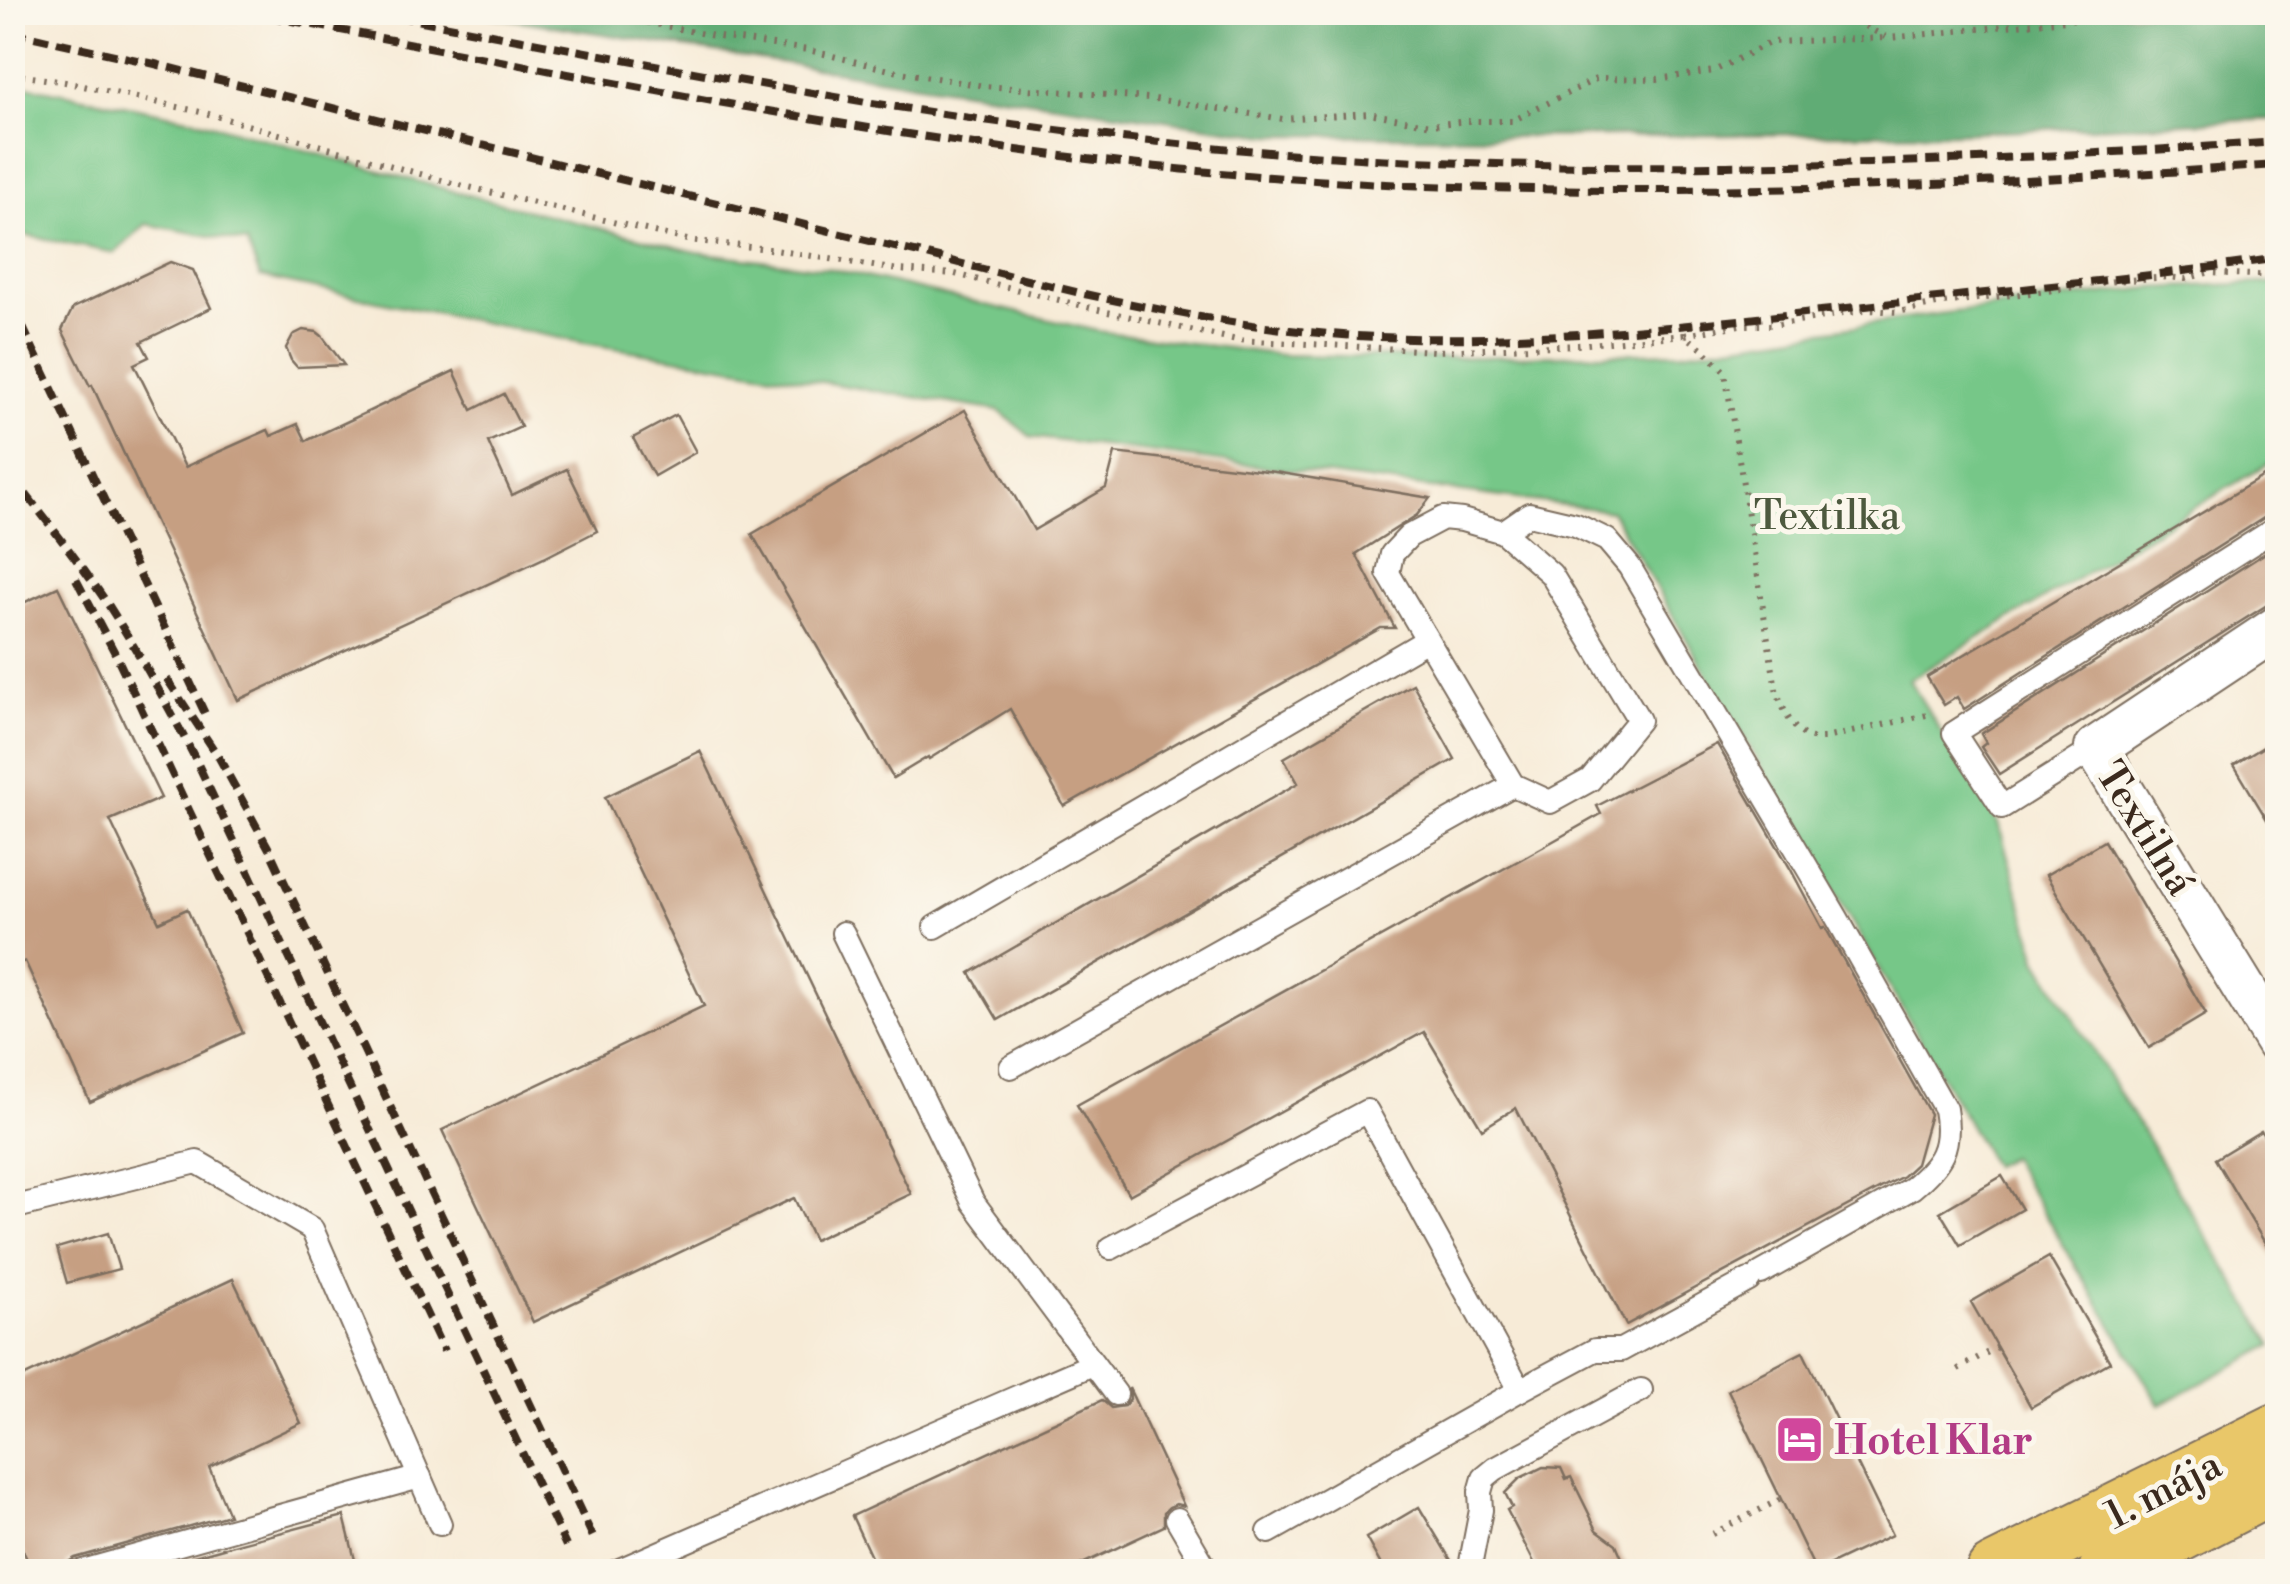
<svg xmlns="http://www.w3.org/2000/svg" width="2290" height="1584" viewBox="0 0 2290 1584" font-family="'Libre Bodoni',serif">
<rect width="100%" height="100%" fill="#fbf7ec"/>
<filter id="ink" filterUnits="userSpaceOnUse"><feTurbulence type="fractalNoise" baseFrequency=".01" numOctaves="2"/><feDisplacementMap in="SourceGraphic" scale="20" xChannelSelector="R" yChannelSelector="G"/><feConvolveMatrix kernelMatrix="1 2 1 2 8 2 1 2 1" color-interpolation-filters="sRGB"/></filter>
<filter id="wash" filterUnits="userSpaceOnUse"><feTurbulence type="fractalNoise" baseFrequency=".0048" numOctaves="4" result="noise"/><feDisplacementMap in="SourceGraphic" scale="40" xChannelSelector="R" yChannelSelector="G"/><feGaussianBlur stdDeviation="2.25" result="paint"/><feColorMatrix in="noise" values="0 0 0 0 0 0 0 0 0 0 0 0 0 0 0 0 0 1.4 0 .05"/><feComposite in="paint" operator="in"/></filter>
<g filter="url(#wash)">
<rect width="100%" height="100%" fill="#f7ebd7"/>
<!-- green -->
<path fill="#76c788" stroke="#587853" stroke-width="2.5" d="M 12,83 L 193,119 L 460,193 L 696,252 L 832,269 L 1097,331 L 1281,355 L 1445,358 L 1682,352 L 1938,314 L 2151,288 L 2262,283 L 2277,284 L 2277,458 L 1909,680 L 1998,823 L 2039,962 L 2273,1345 L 2160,1405 L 2010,1157 L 1993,1166 L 1802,836 L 1611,511 L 1031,437 L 999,411 L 584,343 L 260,277 L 247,243 L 146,224 L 115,253 L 13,233 Z"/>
<!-- forest -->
<path fill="#60ac74" stroke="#4e6b49" stroke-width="2.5" d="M 472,13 L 2277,13 L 2277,119 L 1955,133 L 1508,137 L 1267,135 L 890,80 Z"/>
<g id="blocks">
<!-- building -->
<g fill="#c69f82">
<path d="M 170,262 L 193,270 L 211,308 L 141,342 L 149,357 L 134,364 L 185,467 L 268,430 L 271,436 L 298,424 L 306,441 L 454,371 L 472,410 L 504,394 L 521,427 L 488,442 L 512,495 L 567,469 L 597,531 L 544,558 L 238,700 L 92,385 L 90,386 L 62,330 L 73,308 Z"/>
<path d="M 303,330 L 317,332 L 322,336 L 344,365 L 297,367 L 291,360 L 286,348 L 293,335 Z"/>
<path d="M 965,410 L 1034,530 L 1106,488 L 1115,453 L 1275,472 L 1430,498 L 1417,515 L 1356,554 L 1395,628 L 1381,628 L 1064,806 L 1010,709 L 929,759 L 928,757 L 893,778 L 752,534 Z"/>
<path d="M 676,415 L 696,452 L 654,476 L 633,438 Z"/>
<path d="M 2267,474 L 2278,491 L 2278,512 L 2270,514 L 1964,709 L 1957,697 L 1944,705 L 1927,677 Z"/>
<path d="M 2278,545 L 2278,598 L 1999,774 L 1981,747 L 1986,743 L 1981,734 Z"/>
<path d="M 58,587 L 161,798 L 110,820 L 159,922 L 187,909 L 243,1033 L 90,1102 L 25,961 L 12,966 L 12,608 Z"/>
<path d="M 1413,684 L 1455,759 L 998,1020 L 970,973 L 1298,783 L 1284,758 Z"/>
<path d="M 2278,738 L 2278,838 L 2234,765 Z"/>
<path d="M 1717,744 L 1790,868 L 1822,928 L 1825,927 L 1930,1114 L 1916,1164 L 1903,1176 L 1626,1325 L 1516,1108 L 1482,1129 L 1424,1032 L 1129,1195 L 1077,1105 L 1525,857 L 1601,814 L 1597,806 Z"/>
<path d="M 700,751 L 911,1194 L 814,1240 L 794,1198 L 533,1322 L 442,1130 L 704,1006 L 605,797 Z"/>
<path d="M 2104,841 L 2206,1014 L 2149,1048 L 2046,875 Z"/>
<path d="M 2261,1131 L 2278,1159 L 2278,1265 L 2215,1159 Z"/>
<path d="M 2002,1176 L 2022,1209 L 1960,1245 L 1940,1212 Z"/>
<path d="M 108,1233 L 119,1269 L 67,1283 L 57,1248 Z"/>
<path d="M 2049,1257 L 2110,1362 L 2031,1407 L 1971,1302 Z"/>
<path d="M 233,1279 L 301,1423 L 209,1467 L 229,1515 L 75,1558 L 68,1562 L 64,1572 L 33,1572 L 12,1527 L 12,1382 Z"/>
<path d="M 1803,1352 L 1892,1535 L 1816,1571 L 1728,1390 Z"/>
<path d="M 1129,1388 L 1184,1506 L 1176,1504 L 1169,1507 L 1164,1512 L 1164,1526 L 1065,1572 L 878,1572 L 852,1516 L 1102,1400 L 1111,1408 L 1124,1406 L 1130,1399 Z"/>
<path d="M 1543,1467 L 1561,1468 L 1566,1479 L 1571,1477 L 1597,1530 L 1616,1544 L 1628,1572 L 1539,1572 L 1507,1510 L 1512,1507 L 1505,1493 L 1520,1478 Z"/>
<path d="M 1419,1507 L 1455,1567 L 1454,1572 L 1385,1572 L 1366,1538 Z"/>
<path d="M 344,1516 L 358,1572 L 137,1572 L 241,1543 Z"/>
</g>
</g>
</g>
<g filter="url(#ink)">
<use href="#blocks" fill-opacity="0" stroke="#7d6e5f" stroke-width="2.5"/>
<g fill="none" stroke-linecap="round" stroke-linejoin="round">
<defs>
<g id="lane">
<path d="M 1503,532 L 1529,514 L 1576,525 L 1607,540 L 1629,566 L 1837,918 L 1945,1109 C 1952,1148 1941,1164 1912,1188 L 1761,1273"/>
<path d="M 2096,748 L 2002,807 L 1954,733 L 2278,527"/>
<path d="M 935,927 L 1427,640"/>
<path d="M 843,933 L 973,1202 L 1116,1394"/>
<path d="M 1011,1067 L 1513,785 L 1388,573 L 1392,554 L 1409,536 L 1443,518 L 1462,520 L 1503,532 L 1551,574 L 1639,720 L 1590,780 L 1550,802 L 1513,785"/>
<path d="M 12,1208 L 197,1162 L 312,1229 L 440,1524"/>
<path d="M 1111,1248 L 1367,1111 L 1520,1390 L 1269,1532"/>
<path d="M 1520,1390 L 1595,1350 L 1621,1350 L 1749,1280"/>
<path d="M 1177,1519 L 1208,1572"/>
<path d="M 79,1572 L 420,1477"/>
<path d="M 615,1572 L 1093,1364"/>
<path d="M 1469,1572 L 1481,1510 L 1480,1492 L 1484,1478 L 1495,1469 L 1641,1390"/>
</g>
<path id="street" d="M 2278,627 L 2096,748 L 2278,1044"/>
<g id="primary">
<path d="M 1994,1572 L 2278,1431"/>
<path d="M 2106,1572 L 2278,1483"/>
</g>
</defs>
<!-- lane casing -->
<use href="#lane" stroke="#7d6e5f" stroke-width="26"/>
<!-- street casing -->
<use href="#street" stroke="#7d6e5f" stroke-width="46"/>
<!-- primary casing -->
<use href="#primary" stroke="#7d6e5f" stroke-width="59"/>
<!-- path -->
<g stroke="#7d6e5f" stroke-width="6" stroke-dasharray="2.5 8" stroke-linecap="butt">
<path d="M 596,12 L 719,37 L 808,50 L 894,71 L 984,86 L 1149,98 L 1283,119 L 1369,113 L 1431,125 L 1467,121 L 1512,121 L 1598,78 L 1657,79 L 1714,71 L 1771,42 L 1888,38"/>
<path d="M 1837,12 L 1888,38 L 2145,12"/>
<path d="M 12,74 L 65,82 L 205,113 L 452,183 L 687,240 L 769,249 L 898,270 L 955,274 L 1103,311 L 1237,340 L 1435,351 L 1578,345 L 1684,335 L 1702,348 L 1725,372 L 1776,689 C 1782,706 1790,729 1808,737 C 1813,739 1819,738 1825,738 L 1931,714"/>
<path d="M 1685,335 L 1740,325 L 1773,325 L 1869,310 L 1898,312 L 1942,303 L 2047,291 L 2115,281 L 2169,277 L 2185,279 L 2207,273 L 2278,276"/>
<path d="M 1958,1369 L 1997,1347"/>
<path d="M 1712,1534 L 1781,1499"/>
</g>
<!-- lane -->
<use href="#lane" stroke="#fff" stroke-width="22"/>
<!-- street -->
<use href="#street" stroke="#fff" stroke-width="42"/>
<!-- primary -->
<use href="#primary" stroke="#e9c769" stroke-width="55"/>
<!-- rail -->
<g stroke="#3b2a1e" stroke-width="8" stroke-dasharray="15 8" stroke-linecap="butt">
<path d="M 245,12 C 561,71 878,141 1199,171 C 1557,204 1919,189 2278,165"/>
<path d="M 374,12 C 648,63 922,120 1200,146 C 1558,180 1920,166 2278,142"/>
<path d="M 12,32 L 155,64 L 1080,293 C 1171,313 1263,330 1357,336 C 1539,346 1721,322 1901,302 C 2026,288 2153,277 2278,258"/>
<path d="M 12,304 L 208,720"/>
<path d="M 12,476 C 45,519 79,561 109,606 C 141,656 169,708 196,760 L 566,1546"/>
<path d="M 76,579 L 116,655 L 444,1351"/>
<path d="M 167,679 L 218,756 L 268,847 L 593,1537"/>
</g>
</g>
</g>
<!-- icons -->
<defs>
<symbol id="hotel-square" viewBox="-11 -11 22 22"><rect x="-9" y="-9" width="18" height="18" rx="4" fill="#d1479c" stroke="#fbf7ec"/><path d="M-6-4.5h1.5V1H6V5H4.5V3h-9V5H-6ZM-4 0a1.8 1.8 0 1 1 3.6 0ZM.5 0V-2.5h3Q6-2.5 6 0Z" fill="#fff"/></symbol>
</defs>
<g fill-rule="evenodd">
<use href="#hotel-square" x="1772" y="1412" width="55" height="55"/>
</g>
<g text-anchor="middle" stroke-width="10" stroke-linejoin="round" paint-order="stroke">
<!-- park labels -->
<g font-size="40" fill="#4d593e" stroke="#fbf7ec">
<text x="1827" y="529">Textilka</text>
</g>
<!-- street labels -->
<g font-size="40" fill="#3b2a1e" stroke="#fbf7ec">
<text transform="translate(2146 828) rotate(58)" y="14">Textilná</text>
<text transform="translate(2163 1489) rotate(-27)" y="14">1. mája</text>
</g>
<!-- hotel labels -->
<g font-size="40" font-weight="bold" fill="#b23c85" stroke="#fbf7ec" text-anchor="start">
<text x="1834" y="1454">Hotel Klar</text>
</g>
</g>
<!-- margin -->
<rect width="2290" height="1584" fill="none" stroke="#fbf7ec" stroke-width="50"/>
</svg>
